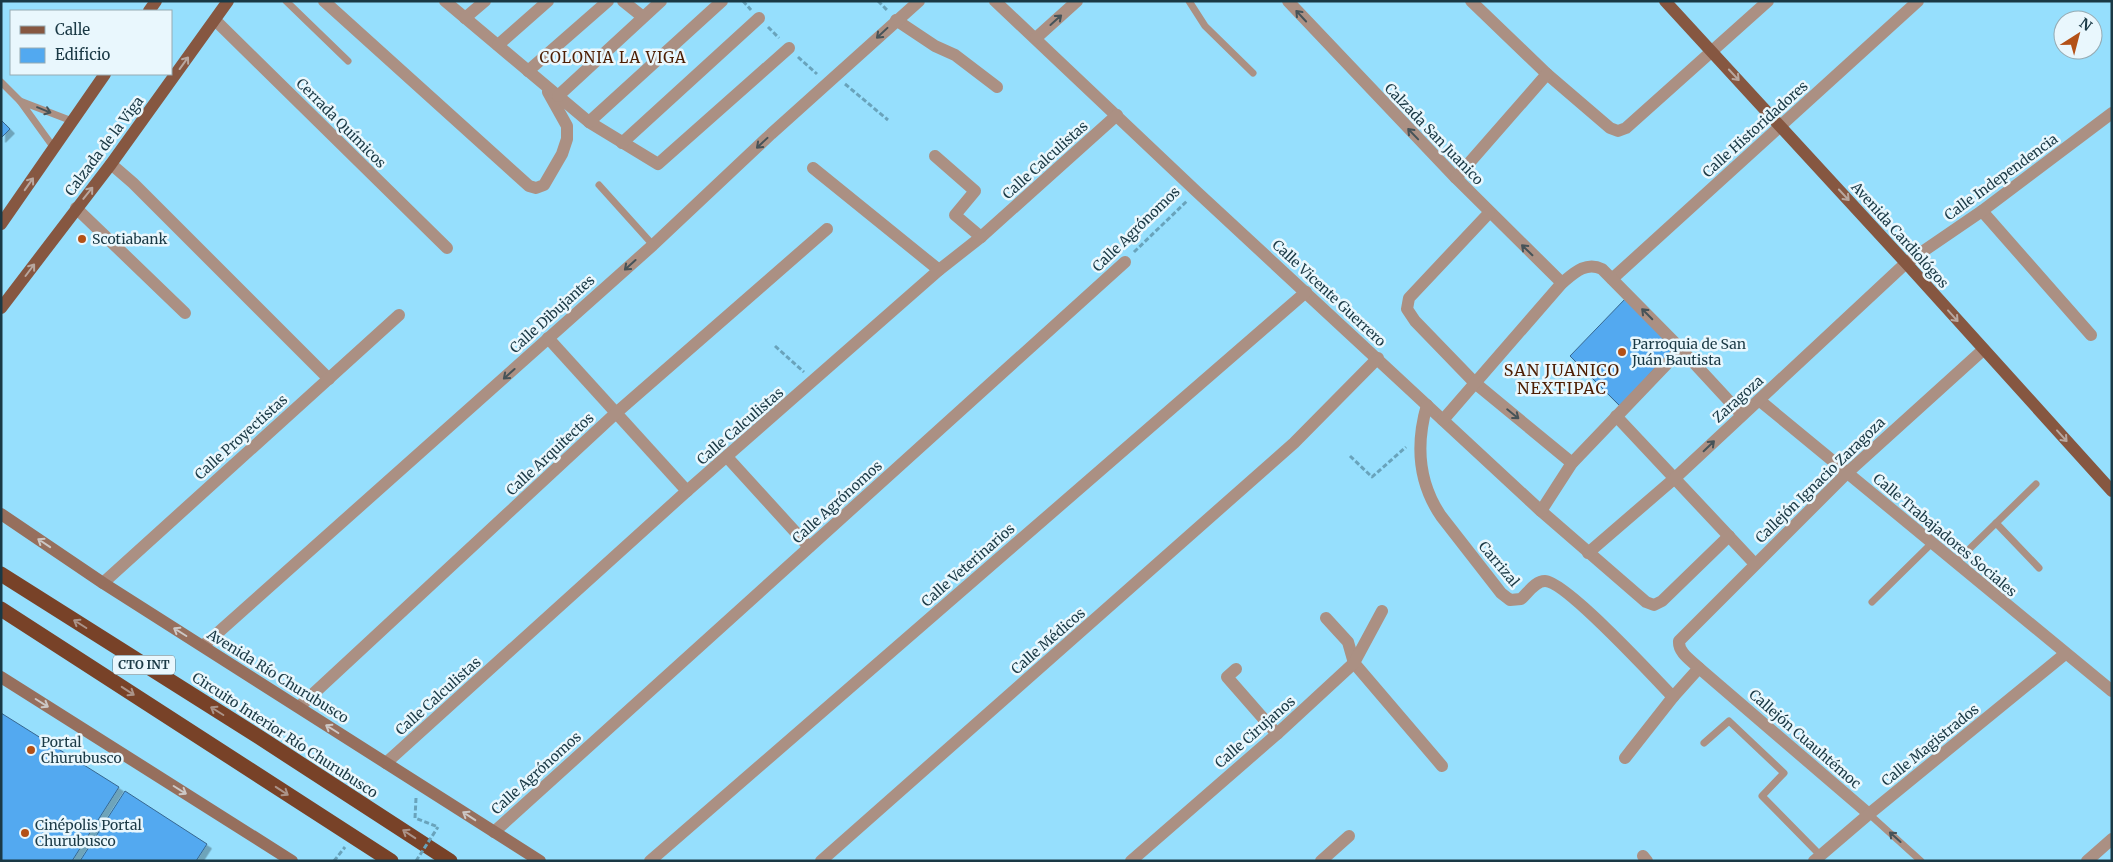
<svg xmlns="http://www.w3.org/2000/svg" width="2113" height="862" viewBox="0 0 2113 862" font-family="Merriweather,serif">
<defs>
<filter id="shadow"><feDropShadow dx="4.5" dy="4.5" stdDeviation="0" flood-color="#0004"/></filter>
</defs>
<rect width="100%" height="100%" fill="#96dffd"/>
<!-- building -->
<g fill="#52a9f0" stroke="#376790" filter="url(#shadow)">
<path d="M 1,120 L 10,129 L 1,138 Z"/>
<path d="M 1626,298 L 1674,348 L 1620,406 L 1570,356 Z"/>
<path d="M 1,713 L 119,787 L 72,861 L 1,861 Z"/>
<path d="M 125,791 L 207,844 L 196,861 L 80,861 Z"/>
</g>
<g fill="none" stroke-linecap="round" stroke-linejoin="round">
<!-- path -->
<g stroke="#69a3bb" stroke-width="3" stroke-dasharray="5 2.5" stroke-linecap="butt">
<path d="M 743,1 L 751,10"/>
<path d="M 878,1 L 887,10"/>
<path d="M 768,27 L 779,38"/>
<path d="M 798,57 L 817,74"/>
<path d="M 845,84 L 888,120"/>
<path d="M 1134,252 L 1187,201"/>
<path d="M 775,346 L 804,372"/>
<path d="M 1350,456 L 1372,477 L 1406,447"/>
<path d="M 416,798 L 415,818 L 438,827"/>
<path d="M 334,861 L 345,847"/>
</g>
<!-- lane -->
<g stroke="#ab9083" stroke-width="7">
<path d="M 286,1 L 348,61"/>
<path d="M 1189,1 L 1205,26 L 1253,73"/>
<path d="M 1,82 L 20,101"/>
<path d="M 54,148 L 20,101 L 72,121"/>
<path d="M 599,185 L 653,245"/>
<path d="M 1996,523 L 2039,568"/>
<path d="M 1955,563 L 2036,484"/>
<path d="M 1872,602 L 1932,543"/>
<path d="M 1704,743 L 1729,721 L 1784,773 L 1762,796 L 1820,855"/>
<path d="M 1869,814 L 1921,861"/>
</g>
<!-- street -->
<g stroke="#ab9083" stroke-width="12">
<path d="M 324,1 L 529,186 L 536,188 L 544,185 L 562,154 L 567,139 L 567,126 L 548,92"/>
<path d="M 445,1 L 589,122 L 658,164 L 789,48"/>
<path d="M 623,1 L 643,17"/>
<path d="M 995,1 L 1197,192 L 1541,511 L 1646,602 L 1654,605 L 1662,601 L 1729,536"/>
<path d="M 1288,1 L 1456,178 L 1562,283"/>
<path d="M 1471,1 L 1547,74 L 1610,128 L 1618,131 L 1626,128 L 1768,1"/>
<path d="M 465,18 L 485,1"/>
<path d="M 215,20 L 447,248"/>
<path d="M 896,20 L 935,46 L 955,55 L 997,87"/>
<path d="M 1036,38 L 1077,1"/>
<path d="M 498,45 L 548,1"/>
<path d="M 528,71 L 608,1"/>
<path d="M 558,96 L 661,1"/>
<path d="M 589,122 L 722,1"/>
<path d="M 622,143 L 759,18"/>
<path d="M 935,156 L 975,191 L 955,215 L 981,237"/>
<path d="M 111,164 L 133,183 L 329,379"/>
<path d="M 813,168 L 939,270"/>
<path d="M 1456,178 L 1547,74"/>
<path d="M 76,208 L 185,313"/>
<path d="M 1982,211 L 2091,335"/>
<path d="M 1489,213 L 1409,298 L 1407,309 L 1415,321 L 1475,383 L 1572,463"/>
<path d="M 1612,279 L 1918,1"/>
<path d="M 548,338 L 687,491"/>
<path d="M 1759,400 L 2112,691"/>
<path d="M 1427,405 C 1416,443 1418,482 1441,516 L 1501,593 L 1510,600 L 1521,599 C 1528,593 1535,581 1545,581 C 1565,581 1655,678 1673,697"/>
<path d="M 1616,416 L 1755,564"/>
<path d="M 1443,420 L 1562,283 C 1574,273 1586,261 1602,269 L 1681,349 L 1742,415"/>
<path d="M 727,457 L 809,547"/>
<path d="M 1541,511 L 1572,463 L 1681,349"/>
<path d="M 1588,553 L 1675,478 L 1906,263 L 1982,211 L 2112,113"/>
<path d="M 103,583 L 399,315"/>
<path d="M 1326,618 L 1348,642 L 1354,663 L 1442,766"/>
<path d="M 203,646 L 653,245 L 771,134 L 919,1"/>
<path d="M 1236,669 L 1227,677 L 1277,734"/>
<path d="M 299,707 L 616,413 L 827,229"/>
<path d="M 1625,758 L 1673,697 L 1699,668"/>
<path d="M 386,763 L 687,491 L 939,270 L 981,237 L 1117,115"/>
<path d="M 1869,814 L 1699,668 C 1692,661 1678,653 1679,641 L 1847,473 L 1983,350"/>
<path d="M 494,832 L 1125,262"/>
<path d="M 1643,856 L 1647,861"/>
<path d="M 650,861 L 1306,292"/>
<path d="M 821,861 L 1294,443 L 1378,358"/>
<path d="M 1131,861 L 1277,734 L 1354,663 L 1382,611"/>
<path d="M 1321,861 L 1349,836"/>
<path d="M 1814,861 L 1869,814 L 2065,654"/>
<path d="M 2087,861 L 2112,839"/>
</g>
<!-- secondary -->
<g stroke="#966f5d" stroke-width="12">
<path d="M 1,514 L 103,583 L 540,861"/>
<path d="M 1,677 L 292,861"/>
</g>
<!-- primary -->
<g stroke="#865741" stroke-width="12">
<path d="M 1665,1 L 1906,263 L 2112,491"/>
<path d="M 149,11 L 156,1"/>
<path d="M 1,224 L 105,74"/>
<path d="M 1,308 L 111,164 L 228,1"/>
</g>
<!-- highway -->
<g stroke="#784228" stroke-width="15">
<path d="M 1,574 L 259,737 L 450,861"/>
<path d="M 1,609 L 391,861"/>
</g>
<!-- path-bridge -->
<path stroke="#69a3bb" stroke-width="3" stroke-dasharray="5 2.5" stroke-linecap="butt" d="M 416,861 L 438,827"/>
</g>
<!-- one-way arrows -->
<defs><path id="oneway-shaft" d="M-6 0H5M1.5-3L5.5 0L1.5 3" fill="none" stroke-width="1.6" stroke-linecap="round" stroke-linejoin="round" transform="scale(1.25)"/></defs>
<g stroke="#465358">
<use href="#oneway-shaft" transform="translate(1301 16) rotate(-133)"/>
<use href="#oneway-shaft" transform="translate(1056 20) rotate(-42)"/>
<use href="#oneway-shaft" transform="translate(882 33) rotate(137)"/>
<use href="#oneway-shaft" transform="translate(44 110) rotate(22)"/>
<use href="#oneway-shaft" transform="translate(1413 134) rotate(-134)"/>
<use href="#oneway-shaft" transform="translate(762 143) rotate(137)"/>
<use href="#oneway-shaft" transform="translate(1527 250) rotate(-136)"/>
<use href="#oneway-shaft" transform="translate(630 265) rotate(138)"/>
<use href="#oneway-shaft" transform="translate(1647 314) rotate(-135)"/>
<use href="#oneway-shaft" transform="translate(509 374) rotate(138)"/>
<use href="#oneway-shaft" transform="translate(1513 414) rotate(39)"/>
<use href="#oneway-shaft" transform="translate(1709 446) rotate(-44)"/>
<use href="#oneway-shaft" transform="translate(1895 837) rotate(-138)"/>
</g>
<g stroke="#b8a79f">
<use href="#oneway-shaft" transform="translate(184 63) rotate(-54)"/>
<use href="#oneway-shaft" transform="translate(1734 75) rotate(47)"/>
<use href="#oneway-shaft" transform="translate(29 184) rotate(-55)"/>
<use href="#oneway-shaft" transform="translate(88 193) rotate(-51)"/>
<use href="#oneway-shaft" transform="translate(1844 195) rotate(47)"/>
<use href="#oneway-shaft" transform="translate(30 270) rotate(-53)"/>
<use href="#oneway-shaft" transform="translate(1953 316) rotate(48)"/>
<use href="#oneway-shaft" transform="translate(2062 436) rotate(48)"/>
</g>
<g stroke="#ccc7c5">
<use href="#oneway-shaft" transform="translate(44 543) rotate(-146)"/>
<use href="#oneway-shaft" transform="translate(180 632) rotate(-148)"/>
<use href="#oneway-shaft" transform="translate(42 703) rotate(32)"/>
<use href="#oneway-shaft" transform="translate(332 729) rotate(-148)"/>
<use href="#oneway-shaft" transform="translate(180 790) rotate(32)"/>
<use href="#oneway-shaft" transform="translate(469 816) rotate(-147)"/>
</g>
<g stroke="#ab9388">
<use href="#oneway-shaft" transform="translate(80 624) rotate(-148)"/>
<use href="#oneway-shaft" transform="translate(128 691) rotate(33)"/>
<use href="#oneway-shaft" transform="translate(217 711) rotate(-148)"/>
<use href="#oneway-shaft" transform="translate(282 791) rotate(33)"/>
<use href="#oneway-shaft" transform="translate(409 834) rotate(-147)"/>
</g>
<!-- markers -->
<g fill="#b35117" stroke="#e9f7fd" stroke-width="2">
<circle cx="82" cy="239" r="5"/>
<circle cx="1622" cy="352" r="5"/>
<circle cx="31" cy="750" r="5"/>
<circle cx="25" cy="833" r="5"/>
</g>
<g text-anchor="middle" stroke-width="5" stroke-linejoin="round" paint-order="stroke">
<!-- shield labels -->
<rect fill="#e9f7fd" stroke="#58727c" stroke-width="1" x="113" y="655.5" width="62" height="19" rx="4"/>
<g font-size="12" font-weight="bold" fill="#1a3945">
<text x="144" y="669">CTO INT</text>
</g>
<!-- street labels -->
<g font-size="14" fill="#1a3945" stroke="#e9f7fd">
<text transform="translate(341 123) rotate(45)" y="5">Cerrada Químicos</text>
<text transform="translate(1755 129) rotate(-42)" y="5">Calle Historidadores</text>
<text transform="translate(1434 134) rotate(46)" y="5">Calzada San Juanico</text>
<text transform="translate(104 146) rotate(-53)" y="5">Calzada de la Viga</text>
<text transform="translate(1045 160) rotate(-42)" y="5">Calle Calculistas</text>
<text transform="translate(2001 177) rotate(-36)" y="5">Calle Independencia</text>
<text transform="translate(1136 229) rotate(-44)" y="5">Calle Agrónomos</text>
<text transform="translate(1900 235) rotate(48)" y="5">Avenida Cardiológos</text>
<text transform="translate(1329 293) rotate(43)" y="5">Calle Vicente Guerrero</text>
<text transform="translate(552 314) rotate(-42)" y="5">Calle Dibujantes</text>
<text transform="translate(1738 399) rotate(-42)" y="5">Zaragoza</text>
<text transform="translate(740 426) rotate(-41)" y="5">Calle Calculistas</text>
<text transform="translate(241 437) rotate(-42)" y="5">Calle Proyectistas</text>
<text transform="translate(550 454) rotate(-43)" y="5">Calle Arquitectos</text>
<text transform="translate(1820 480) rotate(-44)" y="5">Callejón Ignacio Zaragoza</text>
<text transform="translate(837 502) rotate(-42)" y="5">Calle Agrónomos</text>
<text transform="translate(1945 535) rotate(40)" y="5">Calle Trabajadores Sociales</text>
<text transform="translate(1499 564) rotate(50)" y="5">Carrizal</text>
<text transform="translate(968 565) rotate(-41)" y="5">Calle Veterinarios</text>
<text transform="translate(1048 641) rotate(-41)" y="5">Calle Médicos</text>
<text transform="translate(278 676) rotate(32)" y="5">Avenida Río Churubusco</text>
<text transform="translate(438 696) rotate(-42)" y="5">Calle Calculistas</text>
<text transform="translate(1255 732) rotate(-41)" y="5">Calle Cirujanos</text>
<text transform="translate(285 735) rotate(33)" y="5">Circuito Interior Río Churubusco</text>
<text transform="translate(1805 739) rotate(41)" y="5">Callejón Cuauhtémoc</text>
<text transform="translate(1930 745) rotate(-39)" y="5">Calle Magistrados</text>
<text transform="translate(536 773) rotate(-42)" y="5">Calle Agrónomos</text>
</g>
<!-- poi labels -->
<g font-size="14" fill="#1a3945" stroke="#e9f7fd" text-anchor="start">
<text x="92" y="244">Scotiabank</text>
<text x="1632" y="349">Parroquia de San<tspan x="1632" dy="16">Juán Bautista</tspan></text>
<text x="41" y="747">Portal<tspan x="41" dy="16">Churubusco</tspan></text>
<text x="35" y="830">Cinépolis Portal<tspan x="35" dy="16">Churubusco</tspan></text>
</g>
<!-- neighbourhood labels -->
<g font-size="15" letter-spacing="1" fill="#4d1e03" stroke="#e9f7fd">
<text x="613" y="63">COLONIA LA VIGA</text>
</g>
<!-- quarter labels -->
<g font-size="16" letter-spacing="1" fill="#4d1e03" stroke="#e9f7fd">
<text x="1562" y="376">SAN JUANICO<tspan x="1562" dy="18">NEXTIPAC</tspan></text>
</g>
</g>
<!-- border -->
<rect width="2113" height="862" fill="none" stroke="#1a3945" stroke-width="5"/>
<!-- legend -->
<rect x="10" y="10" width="162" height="65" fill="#e9f7fd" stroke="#96abb3"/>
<rect x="20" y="26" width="25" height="8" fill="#865741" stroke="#96abb3"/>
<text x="55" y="35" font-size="15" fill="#1a3945">Calle</text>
<rect x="20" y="48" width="25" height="15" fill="#52a9f0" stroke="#96abb3"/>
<text x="55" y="60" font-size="15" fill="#1a3945">Edificio</text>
<!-- north arrow -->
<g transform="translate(2078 35) rotate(36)"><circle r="24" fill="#e9f7fd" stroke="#96abb3"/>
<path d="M0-4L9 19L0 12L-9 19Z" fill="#b35117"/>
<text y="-8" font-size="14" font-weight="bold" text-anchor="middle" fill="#1a3945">N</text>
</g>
</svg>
